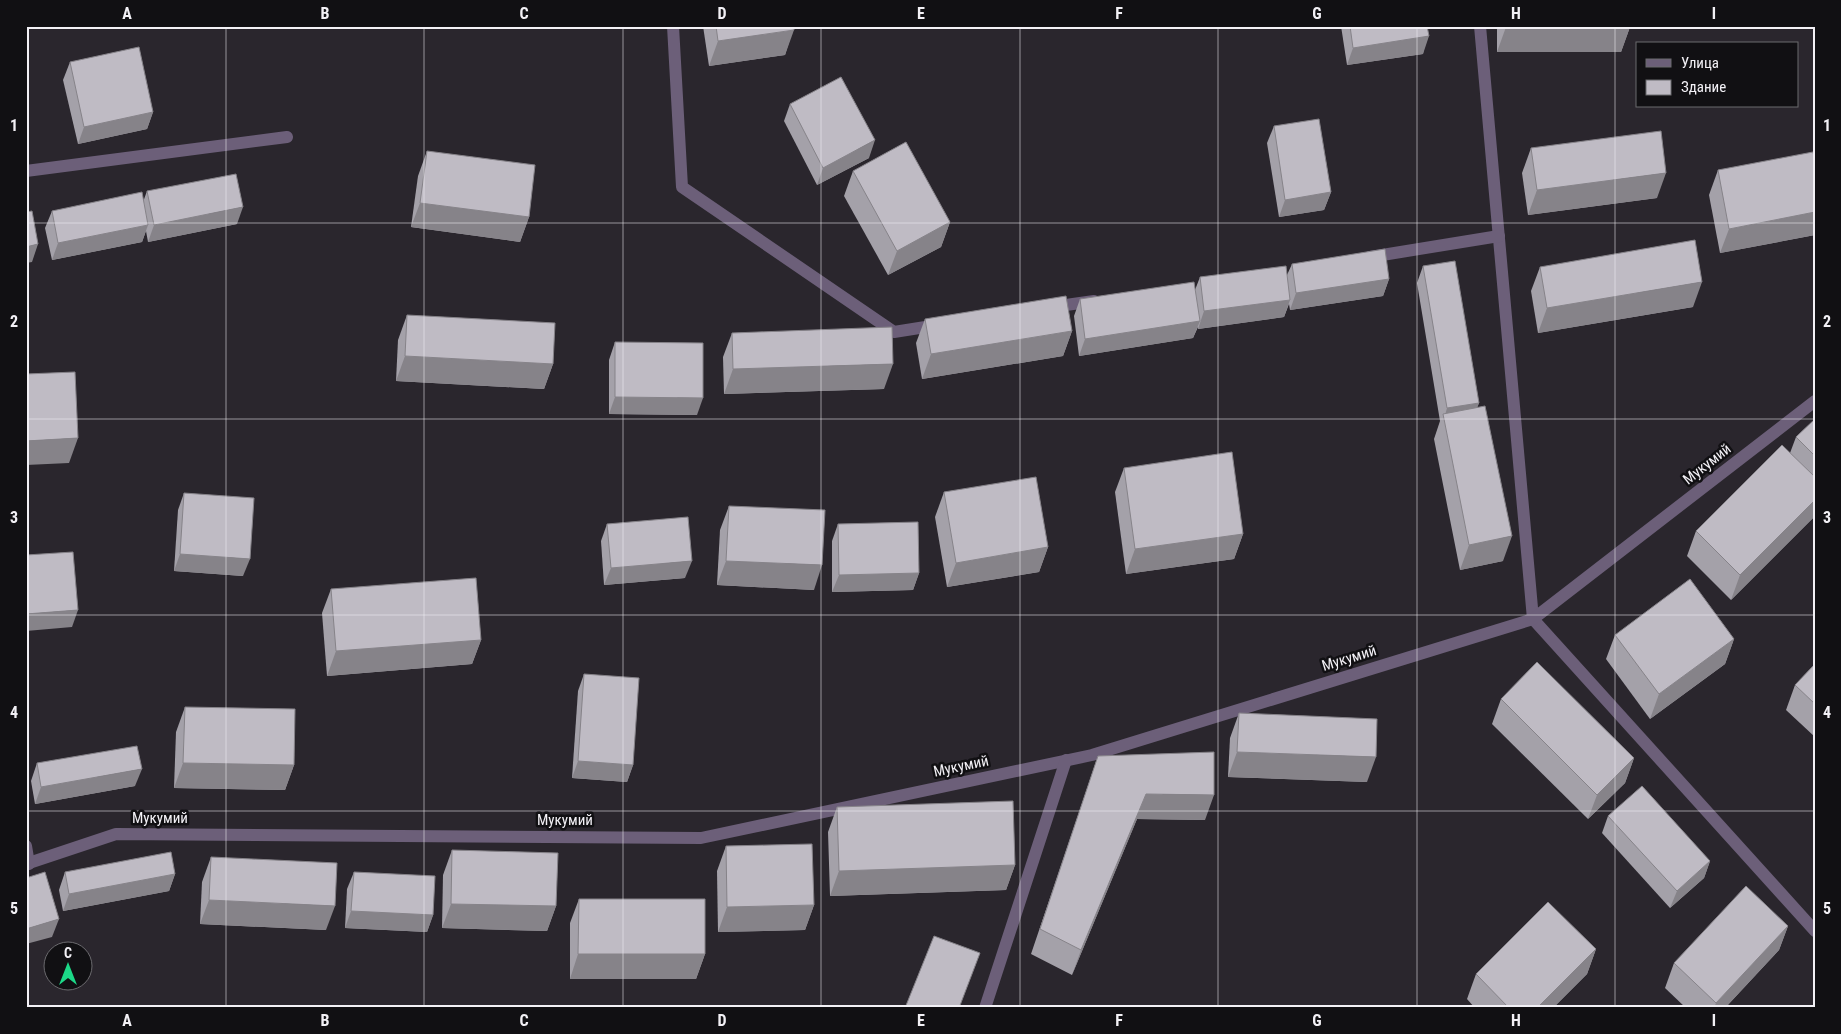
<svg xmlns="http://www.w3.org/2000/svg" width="1841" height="1034" viewBox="0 0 1841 1034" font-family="'Roboto Condensed',sans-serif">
<rect width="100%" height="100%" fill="#2a262d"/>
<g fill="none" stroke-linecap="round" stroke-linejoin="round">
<!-- street -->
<g stroke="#6c5f79" stroke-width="12">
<path d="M 673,26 L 682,187 L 894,332 L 938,325"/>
<path d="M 1480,26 L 1533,619 L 1815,931"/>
<path d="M 26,171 L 287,137"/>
<path d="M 1370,257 L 1499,236"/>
<path d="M 1052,307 L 1094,301"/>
<path d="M 26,846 L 29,864"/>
<path d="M 26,864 L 116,834 L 701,838 L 1092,755 L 1533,619 L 1815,401"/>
<path d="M 985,1008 L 1066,760"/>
</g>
</g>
<!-- wall -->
<g fill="#a4a1a9">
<path d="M 703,26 L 794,26 L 785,55 L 709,66 Z"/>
<path d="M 1341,26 L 1427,26 L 1423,54 L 1347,65 Z"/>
<path d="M 1497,26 L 1630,26 L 1630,27 L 1621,52 L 1497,52 Z"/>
<path d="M 70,62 L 153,112 L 147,129 L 78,144 L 63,80 Z"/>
<path d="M 790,104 L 869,158 L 817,185 L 784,121 Z"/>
<path d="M 1274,126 L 1331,192 L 1324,210 L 1279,217 L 1267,143 Z"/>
<path d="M 1531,148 L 1657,198 L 1528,215 L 1522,173 Z"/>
<path d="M 427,151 L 529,217 L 520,242 L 411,227 L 418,176 Z"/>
<path d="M 1815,162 L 1815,235 L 1720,253 L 1709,195 L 1718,170 Z"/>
<path d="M 853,171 L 950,222 L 941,247 L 888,275 L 844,196 Z"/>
<path d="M 147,191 L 237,224 L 148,242 L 146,231 L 142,242 L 52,260 L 45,228 L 52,211 L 143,202 Z"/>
<path d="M 1292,264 L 1389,279 L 1383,296 L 1290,310 L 1289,304 L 1284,317 L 1198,329 L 1198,327 L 1193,338 L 1079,356 L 1074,316 L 1080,299 L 1195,290 L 1200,277 L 1287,275 Z"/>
<path d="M 1423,266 L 1479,403 L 1477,407 L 1503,561 L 1460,570 L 1434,439 L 1440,421 L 1417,283 Z"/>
<path d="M 1540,267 L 1693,307 L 1538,333 L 1531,291 Z"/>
<path d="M 407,315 L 553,364 L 544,389 L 396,381 L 398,340 Z"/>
<path d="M 925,319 L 1072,331 L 1063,356 L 922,379 L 916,343 Z"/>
<path d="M 732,333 L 884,389 L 724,394 L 723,357 Z"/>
<path d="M 615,342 L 697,415 L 609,414 L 609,360 Z"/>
<path d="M 1815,419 L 1815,516 L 1731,600 L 1687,556 L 1696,531 L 1790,453 L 1796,437 Z"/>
<path d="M 1124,468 L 1243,534 L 1234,559 L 1126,574 L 1115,492 Z"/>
<path d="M 944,492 L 1048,547 L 1039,572 L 947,587 L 935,517 Z"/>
<path d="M 184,493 L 243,576 L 174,571 L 178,510 Z"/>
<path d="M 729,506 L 814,590 L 717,585 L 720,530 Z"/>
<path d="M 607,524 L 685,578 L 604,585 L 601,541 Z"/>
<path d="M 838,524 L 919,573 L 913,590 L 832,592 L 832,541 Z"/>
<path d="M 331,589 L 481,640 L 472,664 L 327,676 L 322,613 Z"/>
<path d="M 1615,635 L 1734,639 L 1725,664 L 1650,719 L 1606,659 Z"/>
<path d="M 1815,664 L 1815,737 L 1786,710 L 1795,685 Z"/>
<path d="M 584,674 L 633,765 L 627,782 L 572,778 L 578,691 Z"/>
<path d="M 1501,699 L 1634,758 L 1625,783 L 1588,819 L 1492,724 Z"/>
<path d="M 185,707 L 294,765 L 285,790 L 174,788 L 176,732 Z"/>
<path d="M 1239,713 L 1367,782 L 1228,777 L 1230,738 Z"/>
<path d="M 1098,756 L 1205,820 L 1137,819 L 1072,975 L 1031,954 Z"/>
<path d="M 37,763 L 135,786 L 35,804 L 31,781 Z"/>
<path d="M 837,807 L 1015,865 L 1006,890 L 830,896 L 828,832 Z"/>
<path d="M 1608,816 L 1710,861 L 1704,878 L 1670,908 L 1602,833 Z"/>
<path d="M 726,846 L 814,905 L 805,930 L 718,932 L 717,871 Z"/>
<path d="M 452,850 L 556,906 L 547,931 L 442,928 L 443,875 Z"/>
<path d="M 211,857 L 326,930 L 200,924 L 202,882 Z"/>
<path d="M 65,872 L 175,874 L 169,891 L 63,911 L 59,890 Z"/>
<path d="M 354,872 L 433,915 L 427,932 L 345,928 L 347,889 Z"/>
<path d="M 579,899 L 705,954 L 696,979 L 570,979 L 570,923 Z"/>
<path d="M 1788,926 L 1779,950 L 1725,1008 L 1686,1008 L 1665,988 L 1674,963 Z"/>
<path d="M 1596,949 L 1587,974 L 1553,1008 L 1475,1008 L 1467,999 L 1476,974 Z"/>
</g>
<!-- shaded-wall -->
<g fill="#868389">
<path d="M 1506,27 L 1630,27 L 1621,52 L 1497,52 Z"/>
<path d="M 794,30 L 785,55 L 709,66 L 718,41 Z"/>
<path d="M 1429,36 L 1423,54 L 1347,65 L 1353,48 Z"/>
<path d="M 153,112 L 147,129 L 78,144 L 84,127 Z"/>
<path d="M 875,140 L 869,158 L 817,185 L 823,168 Z"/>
<path d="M 1666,173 L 1657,198 L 1528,215 L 1537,190 Z"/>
<path d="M 1331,192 L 1324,210 L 1279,217 L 1285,200 Z"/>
<path d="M 420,203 L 529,217 L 520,242 L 411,227 Z"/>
<path d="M 243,207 L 237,224 L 148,242 L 154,225 Z"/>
<path d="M 1815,212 L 1815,235 L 1720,253 L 1729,229 Z"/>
<path d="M 950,222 L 941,247 L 888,275 L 897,251 Z"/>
<path d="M 148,225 L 142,242 L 52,260 L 58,243 Z"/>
<path d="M 38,244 L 32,262 L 26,263 L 26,247 Z"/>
<path d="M 1389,279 L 1383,296 L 1290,310 L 1296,293 Z"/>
<path d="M 1702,282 L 1693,307 L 1538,333 L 1547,308 Z"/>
<path d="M 1290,300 L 1284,317 L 1198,329 L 1204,311 Z"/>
<path d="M 1200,321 L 1193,338 L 1079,356 L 1085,339 Z"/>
<path d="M 1072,331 L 1063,356 L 922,379 L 931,354 Z"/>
<path d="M 405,356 L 553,364 L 544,389 L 396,381 Z"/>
<path d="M 893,364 L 884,389 L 724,394 L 733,369 Z"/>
<path d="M 615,397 L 703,398 L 697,415 L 609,414 Z"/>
<path d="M 1479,403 L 1473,420 L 1444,419 L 1447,408 Z"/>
<path d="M 78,438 L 69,463 L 26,465 L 26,441 Z"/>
<path d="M 1815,500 L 1815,516 L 1731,600 L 1740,575 Z"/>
<path d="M 1243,534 L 1234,559 L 1126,574 L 1135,549 Z"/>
<path d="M 1512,536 L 1503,561 L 1460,570 L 1469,545 Z"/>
<path d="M 1048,547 L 1039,572 L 947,587 L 956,563 Z"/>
<path d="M 180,554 L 250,559 L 243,576 L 174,571 Z"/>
<path d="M 692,561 L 685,578 L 604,585 L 611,568 Z"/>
<path d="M 726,561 L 822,565 L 814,590 L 717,585 Z"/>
<path d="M 919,573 L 913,590 L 832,592 L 839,575 Z"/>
<path d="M 78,610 L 72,627 L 26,631 L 26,614 Z"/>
<path d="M 1734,639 L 1725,664 L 1650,719 L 1659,694 Z"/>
<path d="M 481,640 L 472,664 L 327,676 L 336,651 Z"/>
<path d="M 1237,752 L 1376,757 L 1367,782 L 1228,777 Z"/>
<path d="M 1634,758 L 1625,783 L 1588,819 L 1597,795 Z"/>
<path d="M 578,761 L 633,765 L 627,782 L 572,778 Z"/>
<path d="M 183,763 L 294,765 L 285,790 L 174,788 Z"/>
<path d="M 142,769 L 135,786 L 35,804 L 41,787 Z"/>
<path d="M 1146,794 L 1214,795 L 1205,820 L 1137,819 L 1072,975 L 1081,950 Z"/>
<path d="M 1710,861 L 1704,878 L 1670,908 L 1677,891 Z"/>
<path d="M 1015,865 L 1006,890 L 830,896 L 839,871 Z"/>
<path d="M 175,874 L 169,891 L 63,911 L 69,894 Z"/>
<path d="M 209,900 L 335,906 L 326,930 L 200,924 Z"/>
<path d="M 451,904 L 556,906 L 547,931 L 442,928 Z"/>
<path d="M 814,905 L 805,930 L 718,932 L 727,907 Z"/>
<path d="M 351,911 L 433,915 L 427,932 L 345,928 Z"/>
<path d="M 59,919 L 52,937 L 26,944 L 26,929 Z"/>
<path d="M 1788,926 L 1779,950 L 1725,1008 L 1714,1008 L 1716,1003 Z"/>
<path d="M 1596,949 L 1587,974 L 1553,1008 L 1537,1008 Z"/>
<path d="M 578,954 L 705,954 L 696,979 L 570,979 Z"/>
</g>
<!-- building -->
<g fill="#bfbbc4" stroke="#868389">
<path d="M 716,26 L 794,26 L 794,30 L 718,41 Z"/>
<path d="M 1350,26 L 1427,26 L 1429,36 L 1353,48 Z"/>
<rect x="1506" y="26" width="124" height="1"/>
<path d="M 139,47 L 153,112 L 84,127 L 70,62 Z"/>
<path d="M 841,77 L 875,140 L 823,168 L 790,104 Z"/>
<path d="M 1319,119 L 1331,192 L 1285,200 L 1274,126 Z"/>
<path d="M 1661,131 L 1666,173 L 1537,190 L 1531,148 Z"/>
<path d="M 906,142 L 950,222 L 897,251 L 853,171 Z"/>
<path d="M 427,151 L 535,165 L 529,217 L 420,203 Z"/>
<path d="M 1813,152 L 1815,162 L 1815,212 L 1729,229 L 1718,170 Z"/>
<path d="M 236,174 L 243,207 L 154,225 L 147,191 Z"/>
<path d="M 142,192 L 148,225 L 58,243 L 52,211 Z"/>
<path d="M 32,211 L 38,244 L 26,247 L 26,212 Z"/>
<path d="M 1695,240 L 1702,282 L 1547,308 L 1540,267 Z"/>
<path d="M 1385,249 L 1389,279 L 1296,293 L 1292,264 Z"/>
<path d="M 1455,261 L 1479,403 L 1447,408 L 1423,266 Z"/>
<path d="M 1286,266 L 1290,300 L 1204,311 L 1200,277 Z"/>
<path d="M 1194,282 L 1200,321 L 1085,339 L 1080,299 Z"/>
<path d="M 1066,296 L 1072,331 L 931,354 L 925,319 Z"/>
<path d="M 407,315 L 555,323 L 553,364 L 405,356 Z"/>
<path d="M 892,327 L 893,364 L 733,369 L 732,333 Z"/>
<path d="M 615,342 L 703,343 L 703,398 L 615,397 Z"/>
<path d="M 75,372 L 78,438 L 26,441 L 26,374 Z"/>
<path d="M 1485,406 L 1512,536 L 1469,545 L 1443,414 Z"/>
<path d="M 1815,419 L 1815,456 L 1796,437 Z"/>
<path d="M 1782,445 L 1815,477 L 1815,500 L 1740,575 L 1696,531 Z"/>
<path d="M 1232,452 L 1243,534 L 1135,549 L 1124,468 Z"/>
<path d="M 1036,477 L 1048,547 L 956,563 L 944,492 Z"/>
<path d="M 184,493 L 254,498 L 250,559 L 180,554 Z"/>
<path d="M 729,506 L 825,510 L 822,565 L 726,561 Z"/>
<path d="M 688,517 L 692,561 L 611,568 L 607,524 Z"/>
<path d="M 918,522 L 919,573 L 839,575 L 838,524 Z"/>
<path d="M 73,552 L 78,610 L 26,614 L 26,555 Z"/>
<path d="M 476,578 L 481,640 L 336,651 L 331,589 Z"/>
<path d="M 1690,579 L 1734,639 L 1659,694 L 1615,635 Z"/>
<path d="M 1537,662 L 1634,758 L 1597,795 L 1501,699 Z"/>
<path d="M 1815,664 L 1815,704 L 1795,685 Z"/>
<path d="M 584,674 L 639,678 L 633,765 L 578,761 Z"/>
<path d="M 185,707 L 295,709 L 294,765 L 183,763 Z"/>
<path d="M 1239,713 L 1377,719 L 1376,757 L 1237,752 Z"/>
<path d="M 137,746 L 142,769 L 41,787 L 37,763 Z"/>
<path d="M 1214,752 L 1214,795 L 1146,794 L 1081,950 L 1040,929 L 1098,756 Z"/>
<path d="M 1642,786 L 1710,861 L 1677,891 L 1608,816 Z"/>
<path d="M 1013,801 L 1015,865 L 839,871 L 837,807 Z"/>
<path d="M 812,844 L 814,905 L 727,907 L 726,846 Z"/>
<path d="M 452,850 L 558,853 L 556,906 L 451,904 Z"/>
<path d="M 171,852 L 175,874 L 69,894 L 65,872 Z"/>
<path d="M 211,857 L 337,863 L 335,906 L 209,900 Z"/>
<path d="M 45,872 L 59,919 L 26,929 L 26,878 Z"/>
<path d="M 354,872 L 435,876 L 433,915 L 351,911 Z"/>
<path d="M 1746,886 L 1788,926 L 1716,1003 L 1674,963 Z"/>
<path d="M 579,899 L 705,899 L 705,954 L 578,954 Z"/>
<path d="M 1548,902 L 1596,949 L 1537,1008 L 1509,1008 L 1476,974 Z"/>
<path d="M 934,936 L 980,953 L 959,1008 L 905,1008 Z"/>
</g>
<!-- grid -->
<path fill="none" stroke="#f3f1f6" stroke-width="1" stroke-opacity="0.55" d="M 226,26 L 226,1008M 424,26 L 424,1008M 623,26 L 623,1008M 821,26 L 821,1008M 1020,26 L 1020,1008M 1218,26 L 1218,1008M 1417,26 L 1417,1008M 1615,26 L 1615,1008M 26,223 L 1815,223M 26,419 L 1815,419M 26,615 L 1815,615M 26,811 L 1815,811"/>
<g text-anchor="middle" stroke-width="5" stroke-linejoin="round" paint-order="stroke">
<!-- street labels -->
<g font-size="15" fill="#f3f1f6" stroke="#111013">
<text transform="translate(1707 464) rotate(-38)" y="5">Мукумий</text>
<text transform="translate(1349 658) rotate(-17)" y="5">Мукумий</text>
<text transform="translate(961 766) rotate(-12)" y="5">Мукумий</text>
<text x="160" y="823">Мукумий</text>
<text x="565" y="825">Мукумий</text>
</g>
</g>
<!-- border -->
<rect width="1841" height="1034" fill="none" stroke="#111013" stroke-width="55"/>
<!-- legend -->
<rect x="1636" y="42" width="162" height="65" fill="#111013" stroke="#6b6a6e"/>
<rect x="1646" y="59" width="25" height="8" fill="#6c5f79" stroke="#6b6a6e"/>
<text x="1681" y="68" font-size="15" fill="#f3f1f6">Улица</text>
<rect x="1646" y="80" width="25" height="15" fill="#bfbbc4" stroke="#6b6a6e"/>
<text x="1681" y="92" font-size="15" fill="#f3f1f6">Здание</text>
<!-- north arrow -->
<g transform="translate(68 966)"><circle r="24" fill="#111013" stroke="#6b6a6e"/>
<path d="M0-4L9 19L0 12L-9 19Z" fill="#1cd988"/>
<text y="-8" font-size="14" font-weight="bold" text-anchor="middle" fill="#f3f1f6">С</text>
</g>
<rect x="28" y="28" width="1786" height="978" fill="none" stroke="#f3f1f6" stroke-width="2"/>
<g font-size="16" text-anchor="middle" font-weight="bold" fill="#f3f1f6">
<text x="127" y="19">A</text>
<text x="325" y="19">B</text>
<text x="524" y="19">C</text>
<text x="722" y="19">D</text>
<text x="921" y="19">E</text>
<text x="1119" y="19">F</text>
<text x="1317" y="19">G</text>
<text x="1516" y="19">H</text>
<text x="1714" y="19">I</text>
<text x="14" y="131">1</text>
<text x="1827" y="131">1</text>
<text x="14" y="327">2</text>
<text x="1827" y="327">2</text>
<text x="14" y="523">3</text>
<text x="1827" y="523">3</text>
<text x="14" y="718">4</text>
<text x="1827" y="718">4</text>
<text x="14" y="914">5</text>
<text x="1827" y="914">5</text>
<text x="127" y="1026">A</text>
<text x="325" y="1026">B</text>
<text x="524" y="1026">C</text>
<text x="722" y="1026">D</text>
<text x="921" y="1026">E</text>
<text x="1119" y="1026">F</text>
<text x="1317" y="1026">G</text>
<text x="1516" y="1026">H</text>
<text x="1714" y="1026">I</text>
</g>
</svg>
